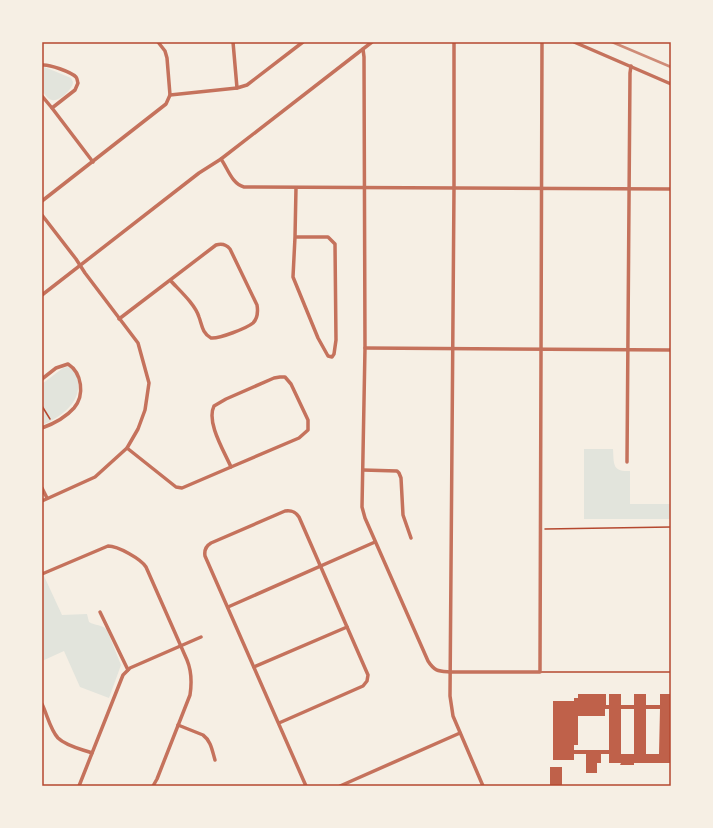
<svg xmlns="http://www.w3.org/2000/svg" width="713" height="828" viewBox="0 0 713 828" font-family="Inter,sans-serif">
<rect width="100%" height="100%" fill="#f6efe4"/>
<!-- green -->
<g fill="#e2e4dc">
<path d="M 44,67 L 47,68 L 71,78 L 73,82 C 73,89 59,102 52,100 C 47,99 45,94 42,91 L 42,68 Z"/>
<path d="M 67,367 C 72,368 75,372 77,377 C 84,401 61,417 42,425 L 42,384 L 63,368 Z"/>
<path d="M 584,449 L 613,449 C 614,464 612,472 630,471 L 630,504 L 671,504 L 671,519 L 584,519 Z"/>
<path d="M 44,576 L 62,615 L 87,614 L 89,622 C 95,626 102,624 107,630 L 121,665 L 109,698 L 80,687 L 64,651 L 42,661 L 42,577 Z"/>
</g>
<!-- building -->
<g fill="#bf614a" fill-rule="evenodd">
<path d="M 578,694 L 606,694 L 606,705 L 609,705 L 609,694 L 621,694 L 621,705 L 634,705 L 634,694 L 646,694 L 646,705 L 660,705 L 660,694 L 671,694 L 671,763 L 634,763 L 634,765 L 620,765 L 621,763 L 609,763 L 609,754 L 601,754 L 601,763 L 597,763 L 597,773 L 586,773 L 586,754 L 574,754 L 574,760 L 553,760 L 553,701 L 574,701 L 574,698 L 578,698 ZM 605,709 L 609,709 L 609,750 L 574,750 L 574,745 L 578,745 L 578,716 L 605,716 ZM 621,709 L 634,709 L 634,754 L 621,754 ZM 646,709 L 660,709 L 659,754 L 646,754 Z"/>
<rect x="550" y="767" width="12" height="19"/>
</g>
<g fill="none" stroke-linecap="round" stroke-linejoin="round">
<!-- path -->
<g stroke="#b5482f" stroke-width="1.5">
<path d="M 42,406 L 50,419"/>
<path d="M 545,529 L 671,527"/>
</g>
<!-- service -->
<path stroke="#c5725c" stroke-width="2" d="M 541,672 L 671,672"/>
<!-- minor -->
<g stroke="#c5725c" stroke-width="3.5">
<path d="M 233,42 L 237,88 L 247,85 L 303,42"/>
<path d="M 454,42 L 454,188 L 450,696 L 453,716 L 483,786"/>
<path d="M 574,42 L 671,84"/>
<path d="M 363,49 L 364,57 L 365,348 L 362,507 L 365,518 L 428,661 C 435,672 439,671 451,672 L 540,672 L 542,42"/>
<path d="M 42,65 C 49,64 71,72 76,77 C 78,80 77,81 78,83 L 75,90 L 52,108 L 42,96"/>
<path d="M 170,95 L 237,88"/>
<path d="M 52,108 L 93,162"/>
<path d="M 221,159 C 228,169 232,184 244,187 L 671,189"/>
<path d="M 42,201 L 166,104 L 170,95 L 167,58 L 165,51 L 158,42"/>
<path d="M 42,215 L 76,259 L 85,273 L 138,343 L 149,383 L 145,410 L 138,429 L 127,448 L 95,477 L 42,501"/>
<path d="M 295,237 L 293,277 L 318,338 L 328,356 L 332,357 L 334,354 L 336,340 L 335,244 L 328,237 L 295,237 L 296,188"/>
<path d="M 42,295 L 199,173 L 221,159 L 372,42"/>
<path d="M 119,319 L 216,245 C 222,243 226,244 230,249 L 257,305 C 258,311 258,318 253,323 C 247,328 219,339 211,338 C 202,333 202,325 199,317 C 195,304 179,290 170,280"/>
<path d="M 365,348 L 671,350"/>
<path d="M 280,377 L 285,377 L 291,384 L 308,420 L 308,430 L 299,438 L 231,467 C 224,451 206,422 214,406 L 226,399 L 274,378 Z"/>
<path d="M 42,379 L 56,368 L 68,364 C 82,373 85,395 74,408 C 66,417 53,424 42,428"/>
<path d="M 127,448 L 176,487 L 182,488 L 231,467"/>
<path d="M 627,462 L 630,73 L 631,66"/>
<path d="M 363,470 L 397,471 L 399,473 L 401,478 L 403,515 L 411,538"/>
<path d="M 42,488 L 47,498"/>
<path d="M 42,574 L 108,546 C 118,546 141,559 146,567 L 187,660 C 192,672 192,682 190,695 L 157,779 L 153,786"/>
<path d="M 228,607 L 375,542"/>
<path d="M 100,612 L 128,670"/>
<path d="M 254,667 L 347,627"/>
<path d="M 42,704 C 47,714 50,729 58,738 C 66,746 81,749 92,753"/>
<path d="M 279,723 L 363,686 L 367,681 L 368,675 L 299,517 C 295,511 291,510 285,511 L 211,543 C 206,546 204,550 205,556 C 239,633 272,710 306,786"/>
<path d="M 178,725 L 203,735 C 211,741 212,750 215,760"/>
<path d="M 79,786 L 123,675 L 130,668 L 201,637"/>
<path d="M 340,786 L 460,733"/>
</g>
<!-- rail -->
<path stroke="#cf8b77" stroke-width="2.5" d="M 612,42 L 671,67"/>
</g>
<!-- border -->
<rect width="713" height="828" fill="none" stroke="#f6efe4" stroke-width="86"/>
<rect x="43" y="43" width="627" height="742" fill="none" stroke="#b5482f" stroke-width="1.5"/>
</svg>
